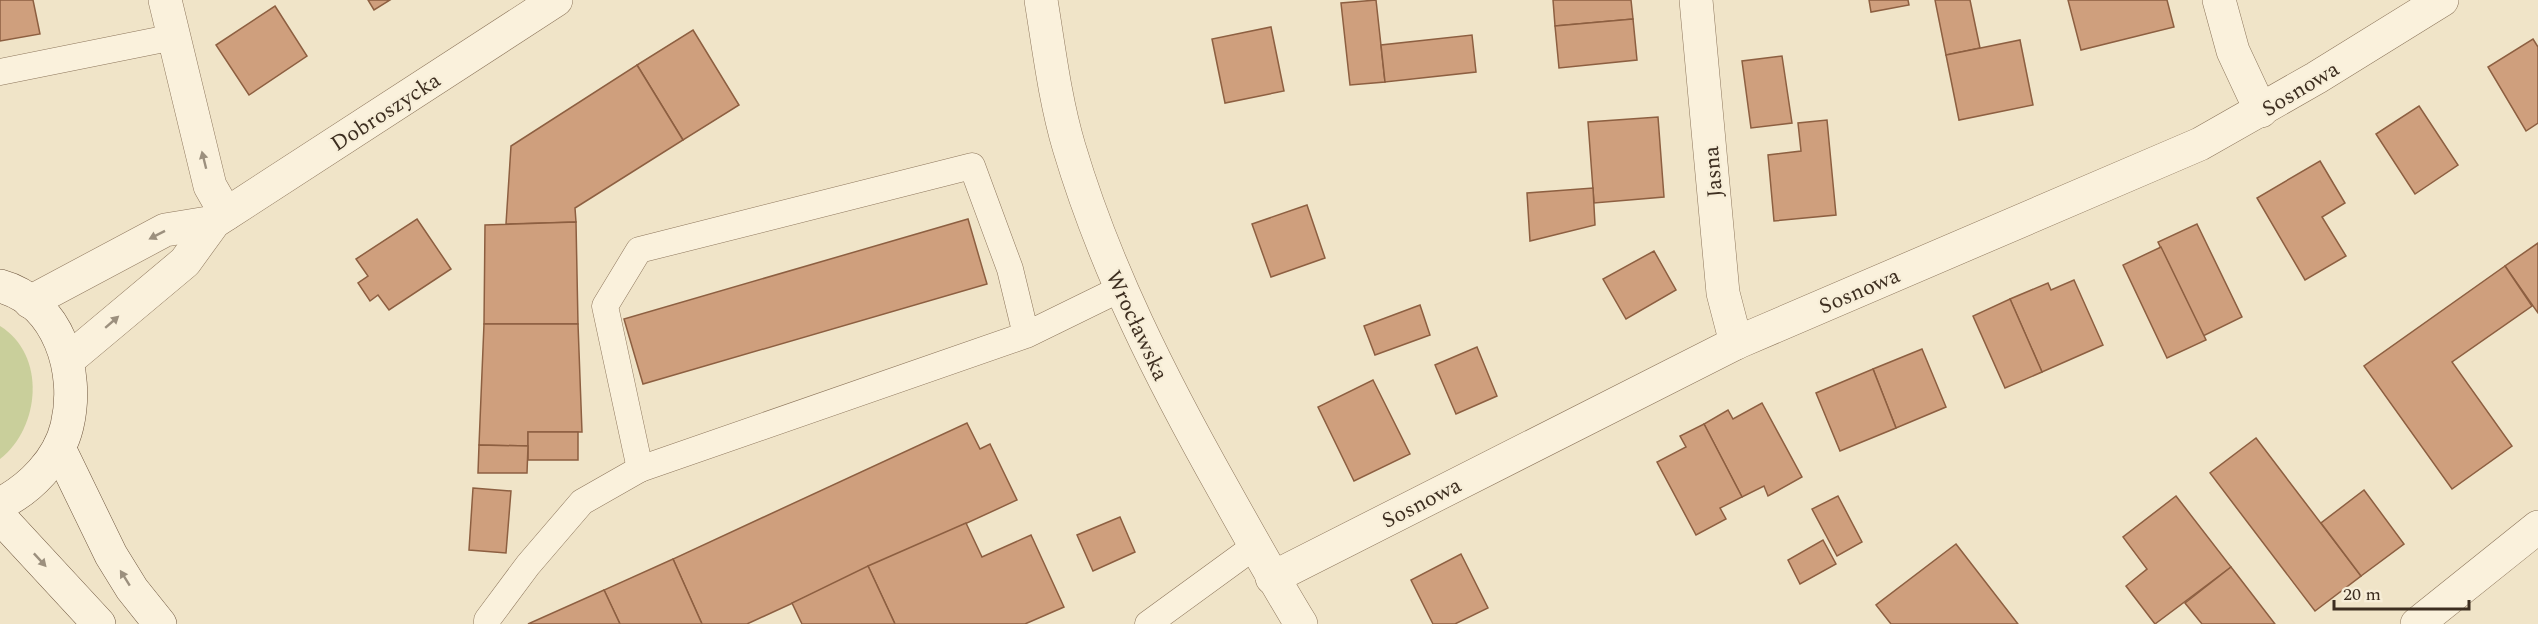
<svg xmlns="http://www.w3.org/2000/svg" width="2538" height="624" viewBox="0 0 2538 624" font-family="Spectral,serif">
<rect width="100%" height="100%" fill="#f0e4c8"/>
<!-- green -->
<path fill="#c9cf9b" d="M 0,326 C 47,355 40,428 0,459 Z"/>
<!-- building -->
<g fill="#cf9f7d" stroke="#8d5f41" stroke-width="1.5">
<path d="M 0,0 L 33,0 L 40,34 L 0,41 Z"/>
<path d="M 368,0 L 390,0 L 374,10 Z"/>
<path d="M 1376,0 L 1385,82 L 1350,85 L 1341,3 Z"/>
<path d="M 1553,0 L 1631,0 L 1633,19 L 1555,26 Z"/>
<path d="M 1869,0 L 1908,0 L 1909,5 L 1871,12 Z"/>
<path d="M 1935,0 L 1970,0 L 1980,48 L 1946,55 Z"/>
<path d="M 2068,0 L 2167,0 L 2174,27 L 2081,50 Z"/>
<path d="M 275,6 L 307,56 L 249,95 L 216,45 Z"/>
<path d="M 1633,19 L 1637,60 L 1559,68 L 1555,26 Z"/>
<path d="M 1271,27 L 1284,91 L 1225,103 L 1212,39 Z"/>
<path d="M 693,30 L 739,105 L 683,140 L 637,65 Z"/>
<path d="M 1472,35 L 1476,72 L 1385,82 L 1381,45 Z"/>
<path d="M 2533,39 L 2538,47 L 2538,123 L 2526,131 L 2488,67 Z"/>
<path d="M 2020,40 L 2033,105 L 1959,120 L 1946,55 Z"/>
<path d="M 1782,56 L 1792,123 L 1751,128 L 1742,61 Z"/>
<path d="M 637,65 L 683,140 L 575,208 L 576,222 L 506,224 L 511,146 Z"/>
<path d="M 2419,106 L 2458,165 L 2415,194 L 2376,134 Z"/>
<path d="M 1658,117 L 1664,197 L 1594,203 L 1588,122 Z"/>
<path d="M 1827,120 L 1836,215 L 1774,221 L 1768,155 L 1801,151 L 1798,123 Z"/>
<path d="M 2320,161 L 2345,203 L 2322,217 L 2346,256 L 2305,280 L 2257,198 Z"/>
<path d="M 1593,188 L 1595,225 L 1530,241 L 1527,193 Z"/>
<path d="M 1307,205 L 1325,258 L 1271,277 L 1252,224 Z"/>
<path d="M 417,219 L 451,269 L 389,310 L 378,295 L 370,301 L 358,283 L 368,276 L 356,259 Z"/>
<path d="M 968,219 L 987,284 L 643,384 L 624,319 Z"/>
<path d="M 576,222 L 578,324 L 484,324 L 485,225 Z"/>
<path d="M 2197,224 L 2242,317 L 2203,336 L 2158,242 Z"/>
<path d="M 2538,243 L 2538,313 L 2505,266 Z"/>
<path d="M 2161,247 L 2206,340 L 2167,358 L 2123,265 Z"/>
<path d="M 1654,251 L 1676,290 L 1626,319 L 1603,279 Z"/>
<path d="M 2505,266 L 2532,306 L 2452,362 L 2512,446 L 2452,489 L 2364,366 Z"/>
<path d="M 2074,280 L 2103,345 L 2042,372 L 2010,299 L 2048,283 L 2051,290 Z"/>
<path d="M 2010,299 L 2042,372 L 2005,388 L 1973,316 Z"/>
<path d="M 1420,305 L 1430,335 L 1375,355 L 1364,326 Z"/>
<path d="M 484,324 L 578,324 L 582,432 L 528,432 L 528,446 L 479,445 Z"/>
<path d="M 1477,347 L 1497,396 L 1456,414 L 1435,365 Z"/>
<path d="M 1922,349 L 1946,407 L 1896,428 L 1873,369 Z"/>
<path d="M 1873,369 L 1896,428 L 1840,451 L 1816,393 Z"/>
<path d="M 1373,380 L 1410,454 L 1354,481 L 1318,407 Z"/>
<path d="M 1762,403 L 1802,477 L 1768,496 L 1764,486 L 1742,497 L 1704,424 L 1728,410 L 1733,419 Z"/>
<path d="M 967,423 L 980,449 L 990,444 L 1017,500 L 747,624 L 702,624 L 673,559 Z"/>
<path d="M 1704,424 L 1742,497 L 1720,508 L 1726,519 L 1696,535 L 1657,462 L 1686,447 L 1680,436 Z"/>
<rect x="528" y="432" width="50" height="28"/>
<path d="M 2256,438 L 2361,576 L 2315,611 L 2210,473 Z"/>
<path d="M 479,445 L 528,446 L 527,473 L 478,473 Z"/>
<path d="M 473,488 L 511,491 L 506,553 L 469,550 Z"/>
<path d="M 2364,490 L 2404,544 L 2361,576 L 2321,523 Z"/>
<path d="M 1838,496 L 1862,542 L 1837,556 L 1812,509 Z"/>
<path d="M 2176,496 L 2231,567 L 2155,624 L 2126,586 L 2147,569 L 2123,537 Z"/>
<path d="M 1120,517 L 1135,552 L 1093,571 L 1077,535 Z"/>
<path d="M 966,523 L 982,557 L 1031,535 L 1064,607 L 1025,624 L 895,624 L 868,566 Z"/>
<path d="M 1823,540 L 1836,564 L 1800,584 L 1788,560 Z"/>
<path d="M 1956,544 L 2018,624 L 1891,624 L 1876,605 Z"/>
<path d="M 1461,554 L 1488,608 L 1455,624 L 1433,624 L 1411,580 Z"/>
<path d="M 673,559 L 702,624 L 620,624 L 604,590 Z"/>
<path d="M 868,566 L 895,624 L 802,624 L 792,603 Z"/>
<path d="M 2231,567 L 2275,624 L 2202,624 L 2185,603 Z"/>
<path d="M 604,590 L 620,624 L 528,624 Z"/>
</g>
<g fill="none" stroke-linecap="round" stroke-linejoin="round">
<defs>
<g id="service">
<path d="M 0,72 L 174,37"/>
<path d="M 1026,335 L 1010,269 L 972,166 L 639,250 L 605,306 L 640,469 L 1026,335 L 1120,289"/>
<path d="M 487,624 L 487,620 L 528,565 L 582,502 L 640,469"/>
<path d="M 1148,624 L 1255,546"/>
</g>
<g id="minor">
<path d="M 165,0 L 210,186 L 226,214"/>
<path d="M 1041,0 C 1049,49 1055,100 1069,147 C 1105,268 1162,380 1224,490 C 1249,535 1274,580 1301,624"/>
<path d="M 1696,0 L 1723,293 L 1736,343"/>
<path d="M 2219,0 L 2233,51 L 2261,111"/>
<path d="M 1272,578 L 1736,343 L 2200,144 L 2316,78 L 2442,0"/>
<path d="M 2417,624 L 2538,527"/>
</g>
<g id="tertiary">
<path d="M 30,302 L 165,230 L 214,222"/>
<path d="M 68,360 L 185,262 L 214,222 L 556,0"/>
</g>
<g id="secondary">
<path d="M 0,286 C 59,302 80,372 67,426 C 59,460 30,489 0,504"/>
<path d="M 59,448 L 111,555 L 132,589 L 160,624"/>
<path d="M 0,517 L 99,624"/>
</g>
</defs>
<!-- service casing -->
<use href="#service" stroke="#8d765c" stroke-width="27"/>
<!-- minor casing -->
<use href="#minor" stroke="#8d765c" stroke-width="34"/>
<!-- tertiary casing -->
<use href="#tertiary" stroke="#8d765c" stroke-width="34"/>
<!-- secondary casing -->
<use href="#secondary" stroke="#6f573f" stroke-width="34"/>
<!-- service -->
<use href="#service" stroke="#faf1dc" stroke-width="26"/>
<!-- minor -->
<use href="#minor" stroke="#faf1dc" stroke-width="33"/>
<!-- tertiary -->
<use href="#tertiary" stroke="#faf1dc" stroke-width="33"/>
<!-- secondary -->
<use href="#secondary" stroke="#faf1dc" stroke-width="33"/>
</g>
<!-- one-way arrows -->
<defs><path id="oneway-solid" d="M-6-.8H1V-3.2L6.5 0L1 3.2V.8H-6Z" transform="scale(1.5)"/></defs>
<g fill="#9c907e">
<use href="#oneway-solid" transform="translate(204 160) rotate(-104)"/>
<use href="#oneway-solid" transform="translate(157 235) rotate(153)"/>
<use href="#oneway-solid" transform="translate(112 322) rotate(-41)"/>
<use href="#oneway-solid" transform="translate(40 560) rotate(47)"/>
<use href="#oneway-solid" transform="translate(125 578) rotate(-122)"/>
</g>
<g text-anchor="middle" stroke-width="4.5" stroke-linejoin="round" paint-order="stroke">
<!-- street labels -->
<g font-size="22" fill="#3d2e20" stroke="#f7eed8">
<text transform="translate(2300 88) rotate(-31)" y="8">Sosnowa</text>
<text transform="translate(385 111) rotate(-33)" y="8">Dobroszycka</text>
<text transform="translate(1712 172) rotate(-95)" y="8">Jasna</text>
<text transform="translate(1859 290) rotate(-23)" y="8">Sosnowa</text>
<text transform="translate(1138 325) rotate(65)" y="8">Wrocławska</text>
<text transform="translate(1421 502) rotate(-27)" y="8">Sosnowa</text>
</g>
</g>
<!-- scale -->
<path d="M2334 600v9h135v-9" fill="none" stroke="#3d2e20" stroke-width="3"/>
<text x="2343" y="600" font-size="18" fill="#3d2e20" stroke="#f7eed8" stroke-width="4.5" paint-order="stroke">20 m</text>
</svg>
